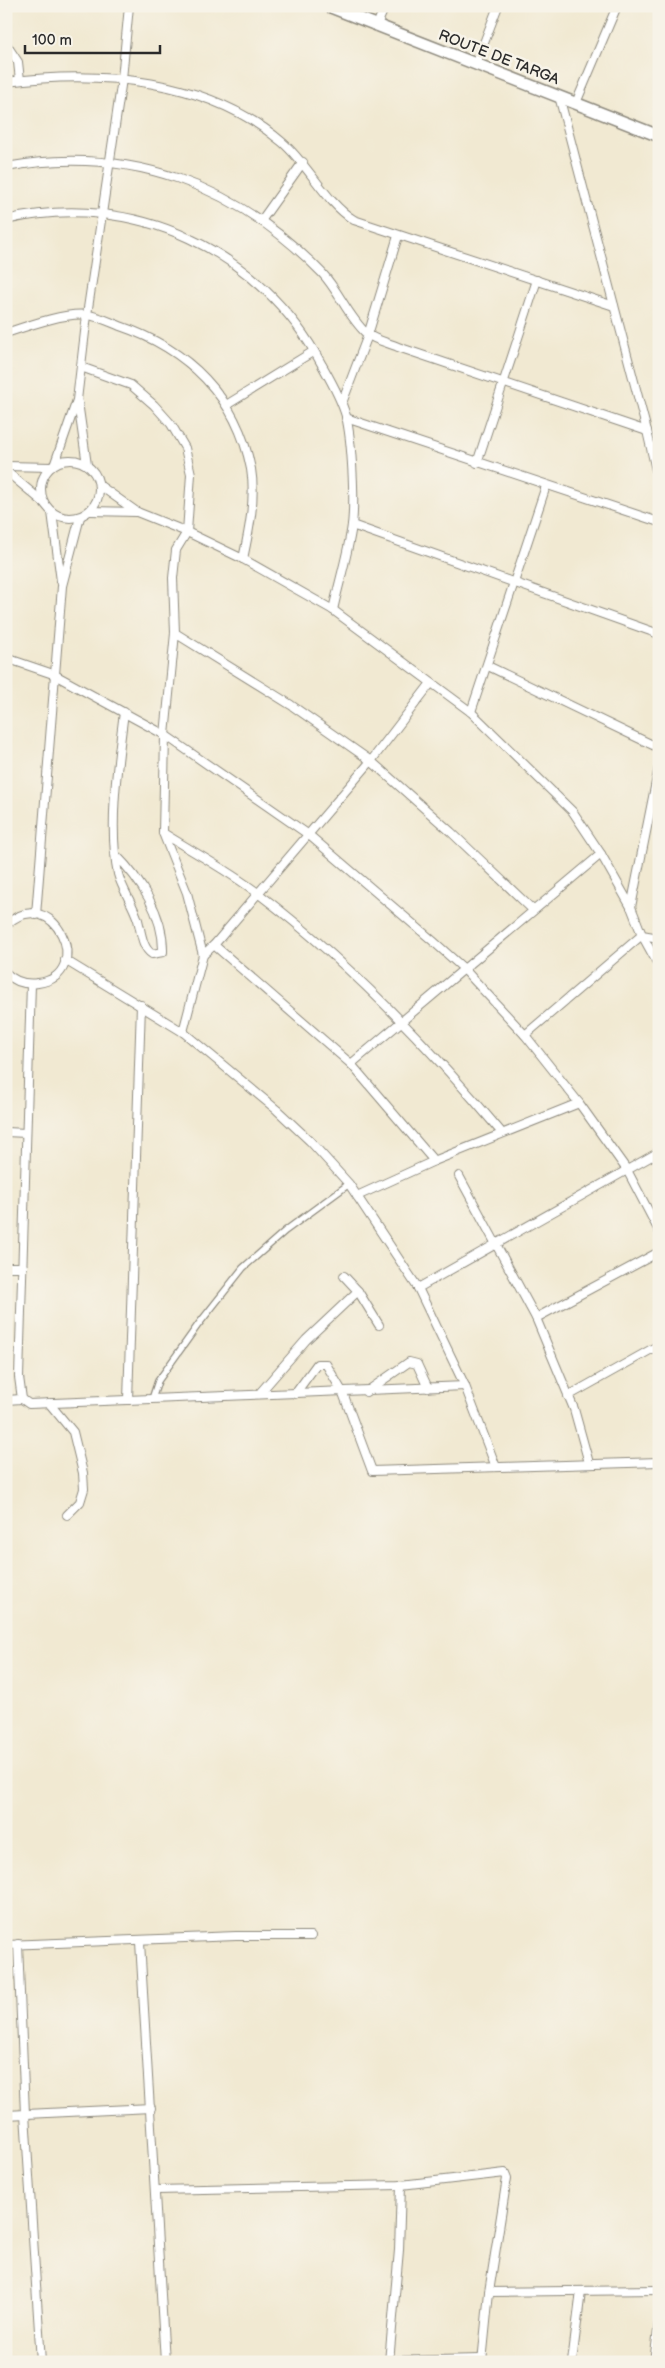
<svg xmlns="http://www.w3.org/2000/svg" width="665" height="2368" viewBox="0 0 665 2368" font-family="'Balsamiq Sans',sans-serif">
<rect width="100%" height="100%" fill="#f7f3e8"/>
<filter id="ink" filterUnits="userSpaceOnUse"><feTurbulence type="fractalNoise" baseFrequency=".02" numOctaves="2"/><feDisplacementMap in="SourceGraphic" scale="10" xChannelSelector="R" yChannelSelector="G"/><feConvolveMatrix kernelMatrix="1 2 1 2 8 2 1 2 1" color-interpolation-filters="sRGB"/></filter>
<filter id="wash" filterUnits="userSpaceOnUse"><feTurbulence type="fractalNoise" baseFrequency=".0096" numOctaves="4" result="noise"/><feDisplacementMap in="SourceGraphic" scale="20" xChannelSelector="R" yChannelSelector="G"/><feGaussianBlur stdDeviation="1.12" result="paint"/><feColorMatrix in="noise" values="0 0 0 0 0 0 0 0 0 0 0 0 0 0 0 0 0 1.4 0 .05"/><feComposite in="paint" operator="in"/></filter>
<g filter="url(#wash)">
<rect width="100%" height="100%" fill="#f1e9d2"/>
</g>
<g filter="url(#ink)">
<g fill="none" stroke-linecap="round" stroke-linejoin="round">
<defs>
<path id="pedestrian" d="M 152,1399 L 158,1381 L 198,1325 L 243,1268 L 285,1231 L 349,1184"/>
<g id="minor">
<path d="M 377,25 L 385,6"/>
<path d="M 6,44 L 18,62 L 20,80"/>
<path d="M 476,64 L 498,6"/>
<path d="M 6,82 C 100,70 207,78 282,142 C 308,164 326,203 354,220 L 614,306"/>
<path d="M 559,96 L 647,431 L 659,483"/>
<path d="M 576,103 L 617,6"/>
<path d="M 6,167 C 128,144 237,185 322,273 C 339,291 348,317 367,334 C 375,340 389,343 398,347 L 647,431"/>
<path d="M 6,220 C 133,190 261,250 322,365 C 331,381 341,398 346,416 C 352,441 355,500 352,525 C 348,554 339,582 333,610"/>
<path d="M 261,221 L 303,162"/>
<path d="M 6,333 C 27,326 66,312 87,315 C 98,316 110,322 120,326 C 188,349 237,397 251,469 C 256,498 249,531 243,559"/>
<path d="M 81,367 L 131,385 L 154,405 L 171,424 L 185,448 L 191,474 L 187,532 L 176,550 L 173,578 L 175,633 L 165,735 L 163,833 L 187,893 L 203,955 L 183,1032"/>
<path d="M 78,402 L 87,465"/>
<path d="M 342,403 L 368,335 L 398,236"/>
<path d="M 228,404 L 314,351"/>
<path d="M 346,418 L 659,522"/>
<circle cx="70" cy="489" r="29"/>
<path d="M 55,463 L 77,400 L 87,315 L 122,79 L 129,6"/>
<path d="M 477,463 L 537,280"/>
<path d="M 6,466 L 51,467"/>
<path d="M 6,471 L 43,502"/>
<path d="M 99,485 L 137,512 L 187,532 L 243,559 L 333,610 L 471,712 L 573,812 L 601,854 L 631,907 L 642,935 L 659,966"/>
<path d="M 90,511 L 137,512"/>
<path d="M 52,512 L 61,581"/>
<path d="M 352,525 L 659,634"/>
<path d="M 175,633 L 291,705 L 371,761 L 451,832 L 533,910"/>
<path d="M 6,658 L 53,674 L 165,735 L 309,835 L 433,941 L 463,968 L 525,1035 L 579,1103 L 627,1170 L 659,1231"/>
<path d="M 488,666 L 659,748"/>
<path d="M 471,712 L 546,486"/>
<path d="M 163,833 C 195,853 229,871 259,894 C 350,963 429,1046 502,1133"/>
<path d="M 115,854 C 140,879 164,915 163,952 L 152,954 C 142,948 141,931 138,920 C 133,904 122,889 118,874 C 108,826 118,761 124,712"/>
<path d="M 631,907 L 659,767"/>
<path d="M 36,915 L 62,586 L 80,517"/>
<path d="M 6,925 C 53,881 97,975 38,983 C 26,985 15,982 6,973"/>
<path d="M 214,945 L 351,1064 L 434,1161"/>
<path d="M 203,955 L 214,945 L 371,761 L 431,683"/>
<path d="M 65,960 L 183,1032 L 277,1110 L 310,1141 L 349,1184 L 418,1288 L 465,1386 L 496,1467"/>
<path d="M 31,984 L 19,1377 L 22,1399 L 29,1404 L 465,1386"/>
<path d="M 525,1035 L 642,935 L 659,938"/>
<path d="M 351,1064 L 601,854"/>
<path d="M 6,1132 L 26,1133"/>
<path d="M 459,1176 L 536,1318 L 574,1409 L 589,1463"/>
<path d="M 357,1196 L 434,1161 L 579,1103"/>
<path d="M 6,1267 L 23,1267"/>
<path d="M 344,1276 L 358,1291 L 379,1325"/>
<path d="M 418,1288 L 659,1152"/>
<path d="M 536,1318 L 659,1252"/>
<path d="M 366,1392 L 409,1362 L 417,1364 L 428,1388"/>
<path d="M 259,1394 L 306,1340 L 358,1291"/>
<path d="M 295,1394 L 317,1364 L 326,1364 L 343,1393 L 372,1471 L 659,1462"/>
<path d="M 568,1396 L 659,1345"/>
<path d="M 6,1400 L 22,1399"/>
<path d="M 128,1400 L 141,1005"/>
<path d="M 49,1403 L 73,1432 L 83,1473 L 84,1489 L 80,1502 L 67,1515"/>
<path d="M 140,1942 L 165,2362"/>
<path d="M 18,1944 L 25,2114 L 41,2362"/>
<path d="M 6,1945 L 236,1936 L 311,1936"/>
<path d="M 6,2115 L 151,2108"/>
<path d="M 156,2190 L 401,2185 L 505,2173 L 507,2178 L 489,2292 L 482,2362"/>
<path d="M 489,2292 L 659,2290"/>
<path d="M 340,2362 L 482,2359"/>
<path d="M 389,2362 L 399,2250 L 401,2185"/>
<path d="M 572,2362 L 581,2291"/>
<path d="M 654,2362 L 659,2322"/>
</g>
<path id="secondary" d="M 328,6 L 659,136"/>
</defs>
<!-- pedestrian casing -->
<use href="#pedestrian" stroke="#8e8a7e" stroke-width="8"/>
<!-- minor casing -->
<use href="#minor" stroke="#8e8a7e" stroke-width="10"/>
<!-- secondary casing -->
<use href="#secondary" stroke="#8e8a7e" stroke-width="14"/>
<!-- pedestrian -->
<use href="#pedestrian" stroke="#fff" stroke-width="5.5"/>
<!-- minor -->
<use href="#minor" stroke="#fff" stroke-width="8"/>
<!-- secondary -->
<use href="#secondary" stroke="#fff" stroke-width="11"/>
</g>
</g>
<g text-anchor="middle" stroke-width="5" stroke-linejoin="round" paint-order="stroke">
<!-- street labels -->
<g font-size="15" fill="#2b2b2b" stroke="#f7f3e8">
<text transform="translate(499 57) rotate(21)" y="5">ROUTE DE TARGA</text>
</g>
</g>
<!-- margin -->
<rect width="665" height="2368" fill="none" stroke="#f7f3e8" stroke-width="25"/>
<!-- scale -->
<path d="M25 45v8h135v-8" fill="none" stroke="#2b2b2b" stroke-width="2.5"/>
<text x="32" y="45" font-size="15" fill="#2b2b2b" stroke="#f7f3e8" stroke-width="4" paint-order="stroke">100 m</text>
</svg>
